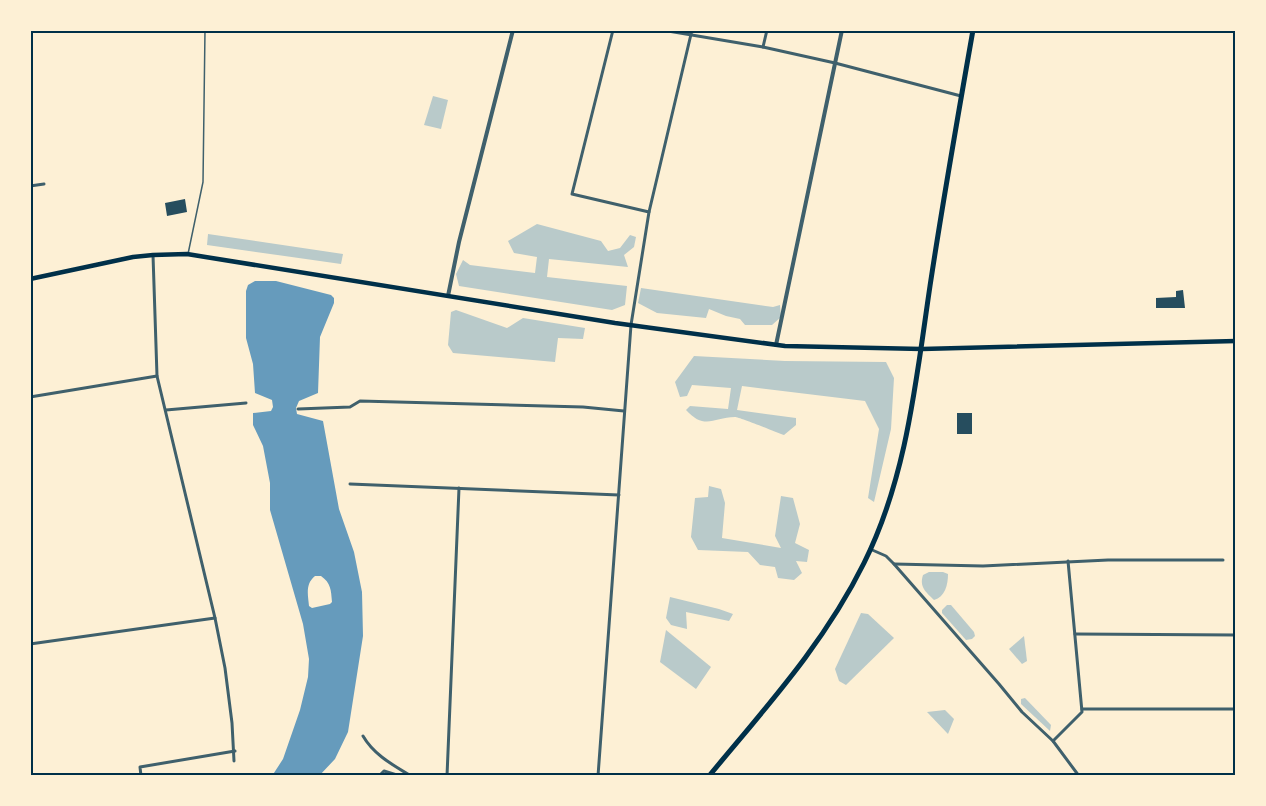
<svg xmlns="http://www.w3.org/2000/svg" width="1266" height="806" viewBox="0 0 1266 806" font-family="'Work Sans',sans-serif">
<rect width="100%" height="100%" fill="#fdf0d5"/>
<!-- green -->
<g fill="#b9caca">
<path d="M 433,96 L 448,100 L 441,129 L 424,125 Z"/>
<path d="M 537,224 L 601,241 L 608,251 L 620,248 L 630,235 L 636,237 L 634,247 L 624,255 L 628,267 L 549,259 L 547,277 L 627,286 L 625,305 L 612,310 L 459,286 L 456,274 L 463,260 L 470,265 L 535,273 L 537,257 L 514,253 L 508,241 Z"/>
<path d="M 208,234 L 343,254 L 341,264 L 207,245 Z"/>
<path d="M 641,288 L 773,307 L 780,305 L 781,317 L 772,325 L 745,325 L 740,319 L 726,316 L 709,309 L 706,318 L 657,313 L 638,303 Z"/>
<path d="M 456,310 L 507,328 L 523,318 L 585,328 L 583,339 L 558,338 L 555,362 L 453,353 L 448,345 L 451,312 Z"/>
<path d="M 694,356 L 785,361 L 886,362 L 894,378 L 891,429 L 874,502 L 868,498 L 879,429 L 865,401 L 742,386 L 737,410 L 796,418 L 796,425 L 784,435 C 776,432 739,417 735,417 C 714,417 705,431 686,410 L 690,406 L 728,409 L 731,388 L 692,385 L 687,396 L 680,397 L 675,382 Z"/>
<path d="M 709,486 L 721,489 L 725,503 L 722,538 L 781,548 L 775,536 L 781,496 L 793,498 L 800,524 L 795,543 L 809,550 L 807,562 L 796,561 L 802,573 L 794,580 L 778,578 L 775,567 L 760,565 L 748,552 L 698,550 L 691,537 L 695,498 L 708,497 Z"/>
<path d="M 929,572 L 943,572 L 948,574 C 948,585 945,597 934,600 C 926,592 919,587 923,575 Z"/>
<path d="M 670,597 L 719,609 L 733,614 L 729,621 L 686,612 L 687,629 L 671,625 L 666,618 Z"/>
<path d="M 947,605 L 951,605 L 974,632 L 975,636 L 972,639 L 966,640 L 942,613 L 942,610 Z"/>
<path d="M 861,613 L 868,614 L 894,638 L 846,685 L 839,681 L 835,669 Z"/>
<path d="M 666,630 L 711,667 L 696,689 L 660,662 Z"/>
<path d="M 1024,636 L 1027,661 L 1022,664 L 1009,649 Z"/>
<path d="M 1025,698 L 1051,725 L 1050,731 L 1021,704 L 1021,699 Z"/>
<path d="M 945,710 L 954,719 L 948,734 L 927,712 Z"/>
</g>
<!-- water -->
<path fill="#669bbc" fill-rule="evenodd" d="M 255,281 L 276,281 L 331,295 L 334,298 L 334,303 L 320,337 L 318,393 L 299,401 L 296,408 L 297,414 L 323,421 L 339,509 L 354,552 L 362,592 L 363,636 L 348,732 L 335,759 L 319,776 L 272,776 L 283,759 L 300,710 L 308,677 L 309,659 L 303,624 L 270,510 L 270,483 L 263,446 L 253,425 L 253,413 L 271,411 L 273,407 L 272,400 L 255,393 L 253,364 L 246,338 L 246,291 L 248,285 ZM 315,576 L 321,576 C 331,583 331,590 332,602 L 330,604 L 312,608 L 309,606 C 308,595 305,584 315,576 Z"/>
<!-- building -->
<g fill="#264d5e">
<path d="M 185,199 L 187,212 L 167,216 L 165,203 Z"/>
<path d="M 1183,290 L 1185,308 L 1156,308 L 1156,298 L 1176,297 L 1176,291 Z"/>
<rect x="957" y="413" width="15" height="21"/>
</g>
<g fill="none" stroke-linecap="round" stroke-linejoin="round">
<!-- service -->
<path stroke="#3f606c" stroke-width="1.5" d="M 188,254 L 203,182 L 205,30"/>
<!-- minor -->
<g stroke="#3f606c" stroke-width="3">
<path d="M 613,30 L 572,194 L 649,212"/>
<path d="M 662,30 L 763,47 L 835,63 L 961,96"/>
<path d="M 763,47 L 767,30"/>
<path d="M 30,186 L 44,184"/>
<path d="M 153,255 L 157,376 L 215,618 L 225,668 L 232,723 L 234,761"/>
<path d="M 30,397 L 157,376"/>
<path d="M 298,409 L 350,407 L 360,401 L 583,407 L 624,411"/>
<path d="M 166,410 L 246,403"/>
<path d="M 350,484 L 619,495"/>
<path d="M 870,549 L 886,556 L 894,564 L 999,684 L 1022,712 L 1053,741 L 1079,776"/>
<path d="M 894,564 L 983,566 L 1108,560 L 1223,560"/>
<path d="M 1075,634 L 1236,635"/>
<path d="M 30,644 L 215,618"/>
<path d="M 1082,709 L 1236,709"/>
<path d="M 363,736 C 374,755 393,765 411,776"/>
<path d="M 1053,741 L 1082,712 L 1068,561"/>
<path d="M 141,776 L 140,767 L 235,751"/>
<path d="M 379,776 L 384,771 L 400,776"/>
<path d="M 447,776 L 459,488"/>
<path d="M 598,776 L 631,325 L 649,212 L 692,30"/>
</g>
<!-- tertiary -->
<g stroke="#3f606c" stroke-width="4">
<path d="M 448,296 L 459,242 L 513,30"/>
<path d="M 776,345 L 842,30"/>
</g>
<!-- secondary -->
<path stroke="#003049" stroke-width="4.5" d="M 30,279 L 133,257 L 153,255 L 187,254 L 615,323 L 785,346 L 922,349 L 1236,341"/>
<!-- trunk -->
<path stroke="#003049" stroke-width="5" d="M 709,776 C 766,707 824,644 864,563 C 907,477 916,380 930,286 C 943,200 958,115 973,30"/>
</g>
<!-- border -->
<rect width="1266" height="806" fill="none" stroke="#fdf0d5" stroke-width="63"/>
<rect x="32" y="32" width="1202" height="742" fill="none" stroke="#003049" stroke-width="2"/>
</svg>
